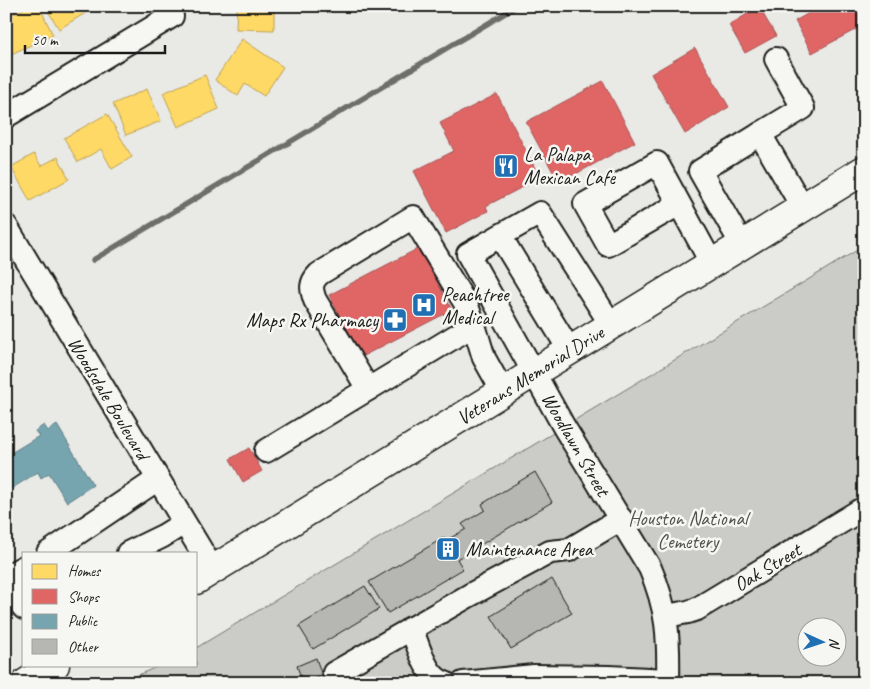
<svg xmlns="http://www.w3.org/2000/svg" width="870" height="689" viewBox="0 0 870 689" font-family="Caveat,sans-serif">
<rect width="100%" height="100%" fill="#e9e9e5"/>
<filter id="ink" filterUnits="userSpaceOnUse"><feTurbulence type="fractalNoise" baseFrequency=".02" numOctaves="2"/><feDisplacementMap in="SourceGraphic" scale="10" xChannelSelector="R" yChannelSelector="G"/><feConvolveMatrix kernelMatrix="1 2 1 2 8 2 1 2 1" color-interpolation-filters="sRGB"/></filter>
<g filter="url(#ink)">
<!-- green -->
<path fill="#cbcbc7" stroke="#747472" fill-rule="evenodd" d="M 864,246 L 864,683 L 120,683 L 161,665 L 196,665 L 196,648 ZM 808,626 L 838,626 L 838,656 L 808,656 Z"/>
<!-- homes -->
<g fill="#ffd966" stroke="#bba050">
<path d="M 29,6 L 39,6 L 53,35 L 11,54 L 6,43 L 6,17 Z"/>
<path d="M 45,6 L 97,6 L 59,29 Z"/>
<path d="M 237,6 L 274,6 L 274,30 L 236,29 Z"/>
<path d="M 242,39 L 283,67 L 264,96 L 245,84 L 238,96 L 215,80 Z"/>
<path d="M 205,75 L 219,109 L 178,127 L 163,93 Z"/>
<path d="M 147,89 L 161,121 L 126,135 L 113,104 Z"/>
<path d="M 107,114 L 132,157 L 112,169 L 101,149 L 78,162 L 64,138 Z"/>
<path d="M 34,154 L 41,166 L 58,157 L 69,179 L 30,201 L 11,167 Z"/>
</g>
<!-- shops -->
<g fill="#e06666" stroke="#a55050">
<path d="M 821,6 L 864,6 L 864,25 L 812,53 L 795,21 Z"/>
<path d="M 759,7 L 776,36 L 745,53 L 729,25 Z"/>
<path d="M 695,48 L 729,107 L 685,134 L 651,74 Z"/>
<path d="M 603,81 L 635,142 L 559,183 L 526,122 Z"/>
<path d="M 497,94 L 540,178 L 486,206 L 488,211 L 446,233 L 414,171 L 454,151 L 440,123 Z"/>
<path d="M 419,248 L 452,310 L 361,357 L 329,295 Z"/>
<path d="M 249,448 L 262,471 L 243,482 L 230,459 Z"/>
</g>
<!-- public -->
<path fill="#76a5af" stroke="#5b7c83" d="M 44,425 L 48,431 L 57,425 L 93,485 L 67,502 L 49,473 L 41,478 L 38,472 L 6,492 L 6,456 L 39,436 L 35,431 Z"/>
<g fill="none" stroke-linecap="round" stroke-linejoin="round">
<!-- stream -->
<path stroke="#6d6d6c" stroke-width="5.5" d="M 93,260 L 517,6"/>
</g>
<!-- building -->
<g fill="#b6b6b3" stroke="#1c1c1c">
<path d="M 535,472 L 552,502 L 457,559 L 463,569 L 388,613 L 369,582 L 445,537 L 447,540 L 466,529 L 462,524 L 485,510 L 482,504 Z"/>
<path d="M 552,579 L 572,613 L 511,649 L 491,616 Z"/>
<path d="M 365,586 L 379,609 L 313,649 L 299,626 Z"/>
<path d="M 316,658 L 322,676 L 303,683 L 297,666 Z"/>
</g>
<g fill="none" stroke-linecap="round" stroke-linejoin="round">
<defs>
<g id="minor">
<path d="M 6,116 L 172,16"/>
<path d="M 760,134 L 803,108 L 776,59"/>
<path d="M 679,204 L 608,245 L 585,204 L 657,163 L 712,264"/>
<path d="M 6,226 L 213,570"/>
<path d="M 500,236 L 570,351"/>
<path d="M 742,245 L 700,171 L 760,134 L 803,208"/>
<path d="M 612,326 L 540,213 L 468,254 L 564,427 L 650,568 C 668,610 669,637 668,683"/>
<path d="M 368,389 L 315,300 C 311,289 310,283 319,274 L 413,217 L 467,306 L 474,325"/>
<path d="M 266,451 L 474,325 L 484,358 L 503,392"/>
<path d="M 48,553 L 158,479"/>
<path d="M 128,553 L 163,536 L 184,523"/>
<path d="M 24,567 L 9,575 L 15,597 L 24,608"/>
<path d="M 666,616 L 688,612 L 697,609 L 864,508"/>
<path d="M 411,628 C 419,646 425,677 445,683"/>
<path d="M 334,673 L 470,595 L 550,552 L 569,550 L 621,519"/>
<path d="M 463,683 L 534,676 L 609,677 L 668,680"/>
</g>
<g id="major">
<path d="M 196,580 L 864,170"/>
<path d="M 26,683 L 55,665"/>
</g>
</defs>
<!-- minor casing -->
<use href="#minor" stroke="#1c1c1c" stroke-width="26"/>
<!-- major casing -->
<use href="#major" stroke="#1c1c1c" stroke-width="31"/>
<!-- minor -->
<use href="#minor" stroke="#f6f6f2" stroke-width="22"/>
<!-- major -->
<use href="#major" stroke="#f6f6f2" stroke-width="28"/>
</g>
</g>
<!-- icons -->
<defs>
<symbol id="restaurant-square" viewBox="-11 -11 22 22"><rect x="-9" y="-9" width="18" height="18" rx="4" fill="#1f6fb2" stroke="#f6f6f2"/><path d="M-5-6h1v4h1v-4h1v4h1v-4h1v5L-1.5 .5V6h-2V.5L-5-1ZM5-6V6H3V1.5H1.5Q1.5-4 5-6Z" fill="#fff"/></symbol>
<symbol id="hospital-square" viewBox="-11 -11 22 22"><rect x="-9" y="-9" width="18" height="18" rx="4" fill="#1f6fb2" stroke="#f6f6f2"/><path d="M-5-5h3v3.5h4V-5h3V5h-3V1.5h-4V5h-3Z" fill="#fff"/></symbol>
<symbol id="pharmacy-square" viewBox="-11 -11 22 22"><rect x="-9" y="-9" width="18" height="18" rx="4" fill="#1f6fb2" stroke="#f6f6f2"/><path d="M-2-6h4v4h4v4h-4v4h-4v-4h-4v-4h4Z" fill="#fff"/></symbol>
<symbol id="building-square" viewBox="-11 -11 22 22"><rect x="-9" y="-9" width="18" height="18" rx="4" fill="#1f6fb2" stroke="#f6f6f2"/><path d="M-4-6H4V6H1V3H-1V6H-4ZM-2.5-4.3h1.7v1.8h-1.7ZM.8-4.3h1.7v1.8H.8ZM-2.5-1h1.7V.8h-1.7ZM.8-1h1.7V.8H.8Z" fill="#fff"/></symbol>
</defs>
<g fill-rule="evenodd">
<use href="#restaurant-square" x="492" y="152" width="28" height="28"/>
<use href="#hospital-square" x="410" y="291" width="28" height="28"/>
<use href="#pharmacy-square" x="381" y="306" width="28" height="28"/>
<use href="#building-square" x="434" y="535" width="28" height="28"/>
</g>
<g text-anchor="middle" stroke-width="5" stroke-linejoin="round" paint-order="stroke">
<!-- poi labels -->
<g font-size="20" fill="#1c1c1c" stroke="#f6f6f2" text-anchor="start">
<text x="524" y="161">La Palapa<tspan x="524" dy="23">Mexican Cafe</tspan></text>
<text x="442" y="301">Peachtree<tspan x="442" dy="23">Medical</tspan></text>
<text x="378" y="327" text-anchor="end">Maps Rx Pharmacy</text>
<text x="466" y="556">Maintenance Area</text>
</g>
<!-- street labels -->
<g font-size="20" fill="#1c1c1c" stroke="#f6f6f2">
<text transform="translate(530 375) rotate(-32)" y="7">Veterans Memorial Drive</text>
<text transform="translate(109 398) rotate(59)" y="7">Woodsdale Boulevard</text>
<text transform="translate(576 444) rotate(60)" y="7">Woodlawn Street</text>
<text transform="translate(767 567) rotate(-31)" y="7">Oak Street</text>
</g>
<!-- park labels -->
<g font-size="20" fill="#51514f" stroke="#f6f6f2">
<text x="688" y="525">Houston National<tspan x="688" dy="23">Cemetery</tspan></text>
</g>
</g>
<!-- margin -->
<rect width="870" height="689" fill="none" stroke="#f6f6f2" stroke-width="25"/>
<rect x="12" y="12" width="845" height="664" fill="none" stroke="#1c1c1c" stroke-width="2" filter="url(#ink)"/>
<!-- legend -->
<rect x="22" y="552" width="175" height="115" fill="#f6f6f2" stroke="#9f9f9c"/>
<rect x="32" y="564" width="25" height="15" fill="#ffd966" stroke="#9f9f9c"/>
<text x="68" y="576" font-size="15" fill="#1c1c1c">Homes</text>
<rect x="32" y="589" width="25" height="15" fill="#e06666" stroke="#9f9f9c"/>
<text x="68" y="602" font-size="15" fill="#1c1c1c">Shops</text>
<rect x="32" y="614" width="25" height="15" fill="#76a5af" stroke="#9f9f9c"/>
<text x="68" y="626" font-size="15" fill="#1c1c1c">Public</text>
<rect x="32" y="639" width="25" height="15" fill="#b6b6b3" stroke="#9f9f9c"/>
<text x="68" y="652" font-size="15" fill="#1c1c1c">Other</text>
<!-- north arrow -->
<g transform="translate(822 642) rotate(93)"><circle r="24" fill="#f6f6f2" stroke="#9f9f9c"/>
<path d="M0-4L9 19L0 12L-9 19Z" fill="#1f6fb2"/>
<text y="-8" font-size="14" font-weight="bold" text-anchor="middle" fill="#1c1c1c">N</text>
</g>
<!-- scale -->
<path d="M25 45v8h140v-8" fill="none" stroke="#1c1c1c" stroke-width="2.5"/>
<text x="32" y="45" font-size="15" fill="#1c1c1c" stroke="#f6f6f2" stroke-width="4" paint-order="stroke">50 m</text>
</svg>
